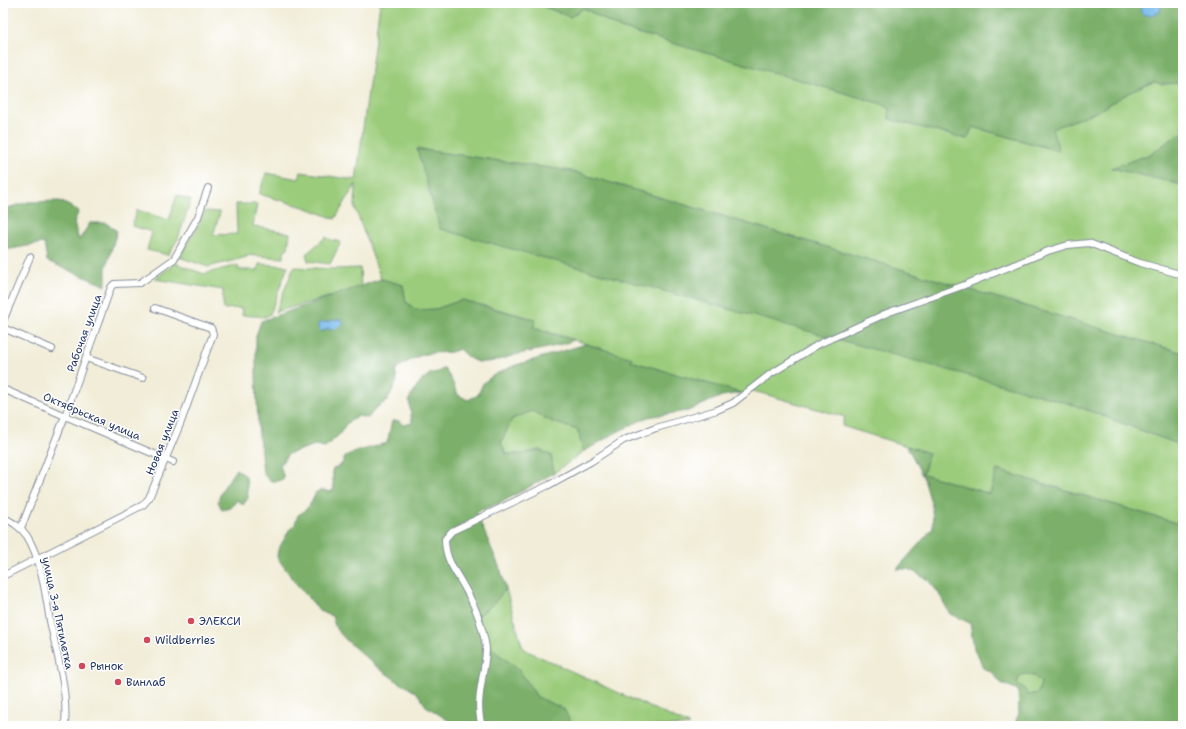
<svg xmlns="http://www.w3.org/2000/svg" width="1186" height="729" viewBox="0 0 1186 729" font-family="'Shantell Sans',sans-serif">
<rect width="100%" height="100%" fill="#fff"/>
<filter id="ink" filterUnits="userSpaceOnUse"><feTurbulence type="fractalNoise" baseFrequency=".025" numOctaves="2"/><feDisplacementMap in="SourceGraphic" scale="8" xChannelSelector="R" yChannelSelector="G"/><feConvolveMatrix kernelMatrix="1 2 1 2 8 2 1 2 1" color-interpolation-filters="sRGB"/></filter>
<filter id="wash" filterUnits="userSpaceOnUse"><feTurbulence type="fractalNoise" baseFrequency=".012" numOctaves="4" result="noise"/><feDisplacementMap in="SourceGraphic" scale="16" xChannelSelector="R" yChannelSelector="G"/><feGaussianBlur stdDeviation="0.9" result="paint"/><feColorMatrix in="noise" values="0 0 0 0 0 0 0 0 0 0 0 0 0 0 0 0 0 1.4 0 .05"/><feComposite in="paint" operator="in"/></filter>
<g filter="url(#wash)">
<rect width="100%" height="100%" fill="#f1edd8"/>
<!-- green -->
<g fill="#9bcc7b" stroke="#5b7e6c">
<path d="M 380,3 L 535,3 L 570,17 L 584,8 L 617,27 L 883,104 L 890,109 L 889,119 L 966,139 L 973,127 L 1058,151 L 1051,129 L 1098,111 L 1130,92 L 1154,82 L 1162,84 L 1183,83 L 1183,133 L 1177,135 L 1151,154 L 1111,168 L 1183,185 L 1183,353 L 571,171 L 417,149 L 1071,404 L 1183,446 L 1183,525 L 997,470 L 990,494 L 923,474 L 929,453 L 842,426 L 845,417 L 750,390 L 741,393 L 630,361 L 631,358 L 533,327 L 535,319 L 462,300 L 436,309 L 416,310 L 406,302 L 403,285 L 381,279 L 355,208 L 356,184 L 335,219 L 307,208 L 259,194 L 266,173 L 299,179 L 301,172 L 356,180 Z"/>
<path d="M 177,195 L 191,200 L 178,239 L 168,255 L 147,250 L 152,232 L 132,226 L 137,210 L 169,220 Z"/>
<path d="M 236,204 L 257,204 L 253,226 L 290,233 L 288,248 L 284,251 L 284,258 L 247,255 L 247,257 L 208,267 L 179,257 L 192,234 L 194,233 L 205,211 L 220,212 L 220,213 L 213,235 L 237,234 Z"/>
<path d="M 326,237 L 331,240 L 341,242 L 330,264 L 308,261 L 306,254 Z"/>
<path d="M 175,263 L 204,274 L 238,265 L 239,270 L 258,270 L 259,264 L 288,266 L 270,314 L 265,317 L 242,315 L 241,308 L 223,309 L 223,290 L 155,279 Z"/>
<path d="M 294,267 L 334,269 L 360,268 L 361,288 L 275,312 Z"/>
<path d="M 532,411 L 553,422 L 578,430 L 583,452 L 554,473 L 551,455 L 539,450 L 523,454 L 506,454 L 501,443 L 512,419 Z"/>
<path d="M 506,589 L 523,649 L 689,725 L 684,726 L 571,726 L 563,709 L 537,697 L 519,670 L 497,653 L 484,642 L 477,616 L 493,604 Z"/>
<path d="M 1025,674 L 1034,675 L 1041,683 L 1038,693 L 1028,695 L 1017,683 L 1020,676 Z"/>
</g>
<!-- forest -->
<g fill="#7cb06b" stroke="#4c7064" fill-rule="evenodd">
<path d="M 535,3 L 1183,3 L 1183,83 L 1162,84 L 1154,82 L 1130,92 L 1098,111 L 1052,129 L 1059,151 L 973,127 L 967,139 L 889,119 L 890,109 L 882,104 L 617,27 L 584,8 L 570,17 Z"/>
<path d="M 1183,133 L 1183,185 L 1111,168 L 1151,154 L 1177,135 Z"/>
<path d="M 417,149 L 571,171 L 1183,353 L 1183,446 L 1071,404 L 440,229 Z"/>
<path d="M 60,201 L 79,211 L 74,222 L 79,240 L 90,223 L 106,223 L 117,231 L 106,268 L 106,286 L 47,261 L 44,243 L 5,250 L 3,253 L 3,209 L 28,202 Z"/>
<path d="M 381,279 L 403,285 L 406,302 L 416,310 L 436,309 L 462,300 L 536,320 L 533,328 L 574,340 C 556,347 538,350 519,354 C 507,357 493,363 480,362 C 472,362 464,354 459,349 C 449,355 437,351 426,354 C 414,357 405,363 395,370 L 397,381 L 387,401 L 376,408 L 368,418 L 358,416 L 346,424 L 339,435 L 325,447 L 315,445 L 288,454 L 280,465 L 284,478 C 275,484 267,482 263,472 L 258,426 L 256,376 L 256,336 L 261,321 Z"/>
<path d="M 586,344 L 632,358 L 631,361 L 741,393 L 722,396 L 688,411 L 648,417 L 617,432 L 583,452 L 578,430 L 553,422 L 532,411 L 512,419 L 501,443 L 506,454 L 523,454 L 539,450 L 551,455 L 554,473 L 504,501 L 476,512 L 501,571 L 506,589 L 493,604 L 478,616 L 484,642 L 497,653 L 519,670 L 537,697 L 564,709 L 572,725 L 464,726 L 454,724 L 426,706 L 417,693 L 397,681 L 377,667 L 347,641 L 336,629 L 332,616 L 321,612 L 294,581 L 277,557 L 278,550 L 290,529 L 295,524 L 298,515 C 308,510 312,502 316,492 L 323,490 L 330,492 L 334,489 C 332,482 334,477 332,470 L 336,467 L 341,465 L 346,456 L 355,452 L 387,443 L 392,421 L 400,421 L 404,425 L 412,423 L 409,399 L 420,382 L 431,373 L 438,372 L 444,368 L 451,379 L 458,395 L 468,400 L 478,395 L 483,383 L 494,375 L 513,366 Z"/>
<path d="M 907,446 L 929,453 L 923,474 L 990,494 L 997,470 L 1183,525 L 1183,726 L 1016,726 L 1016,720 L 1019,714 L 1018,690 L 1001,683 L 993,673 L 983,668 L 979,657 L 974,649 L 970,623 L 950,614 L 938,592 L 928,580 L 909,569 L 897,569 L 933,528 L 932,506 L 924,479 ZM 1025,674 L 1034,676 L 1041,683 L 1038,693 L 1028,695 L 1024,688 L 1017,683 L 1020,676 Z"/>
<path d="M 236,469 L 246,476 L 248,498 L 243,505 L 237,500 L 231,508 L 222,510 L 218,501 L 222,490 Z"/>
</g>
<!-- water -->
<g fill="#76b9ec" stroke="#4874a5">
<path d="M 1148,3 L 1158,3 L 1161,5 L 1160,12 L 1151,15 L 1143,15 L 1140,10 L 1144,5 Z"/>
<path d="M 334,320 L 343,320 L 344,323 L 334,330 L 327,328 L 325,331 L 321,331 L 318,328 L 318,324 C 324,321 328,323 334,320 Z"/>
</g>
</g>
<g filter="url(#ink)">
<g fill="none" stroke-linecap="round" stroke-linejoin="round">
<defs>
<g id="street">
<path d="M 3,321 L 30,257"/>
<path d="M 3,328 L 52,349"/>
<path d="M 86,358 L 143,378"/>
<path d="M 3,389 L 65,416 L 173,462"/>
<path d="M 3,517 C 12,522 21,527 27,536 C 42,561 45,592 50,621 C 57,655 68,690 65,726"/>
<path d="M 21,528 L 65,416 L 111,287 L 114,284 L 140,283 L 174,259 L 198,217 L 208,188"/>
<path d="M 3,576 L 143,505 L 149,498 L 181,422 L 213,334 L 211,328 L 155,308"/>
<path d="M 482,726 C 474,701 485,675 486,650 C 486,643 483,633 481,626 C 477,609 468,593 459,578 C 451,565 445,555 445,539 L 452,531 L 549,485 L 592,461 L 624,440 L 656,428 L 717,410 L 733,403 L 769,375 L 819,344 L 887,313 L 962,286 L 1048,251 L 1068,245 L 1089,243 L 1140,263 L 1183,275"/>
</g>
</defs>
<!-- street casing -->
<use href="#street" stroke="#868e9b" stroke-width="8"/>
<!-- street -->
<use href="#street" stroke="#fff" stroke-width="6"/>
</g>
</g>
<!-- markers -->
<g fill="#d1495b" stroke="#fff" stroke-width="1.5">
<circle cx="191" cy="621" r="4"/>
<circle cx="147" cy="640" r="4"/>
<circle cx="82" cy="666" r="4"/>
<circle cx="118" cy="682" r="4"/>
</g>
<g text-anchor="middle" stroke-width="3" stroke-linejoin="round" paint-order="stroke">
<!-- street labels -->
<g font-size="11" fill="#1b2f5e" stroke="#fff">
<text transform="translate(84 333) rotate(-70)" y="4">Рабочая улица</text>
<text transform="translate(92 416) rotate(23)" y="4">Октябрьская улица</text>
<text transform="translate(162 442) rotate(-68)" y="4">Новая улица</text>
<text transform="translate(58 613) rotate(78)" y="4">улица 3-я Пятилетка</text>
</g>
<!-- poi labels -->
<g font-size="11" fill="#1b2f5e" stroke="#fff" text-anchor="start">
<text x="199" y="625">ЭЛЕКСИ</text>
<text x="155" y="644">Wildberries</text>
<text x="90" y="670">Рынок</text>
<text x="126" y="686">Винлаб</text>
</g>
</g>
<!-- margin -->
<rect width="1186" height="729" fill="none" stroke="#fff" stroke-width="16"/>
</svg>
